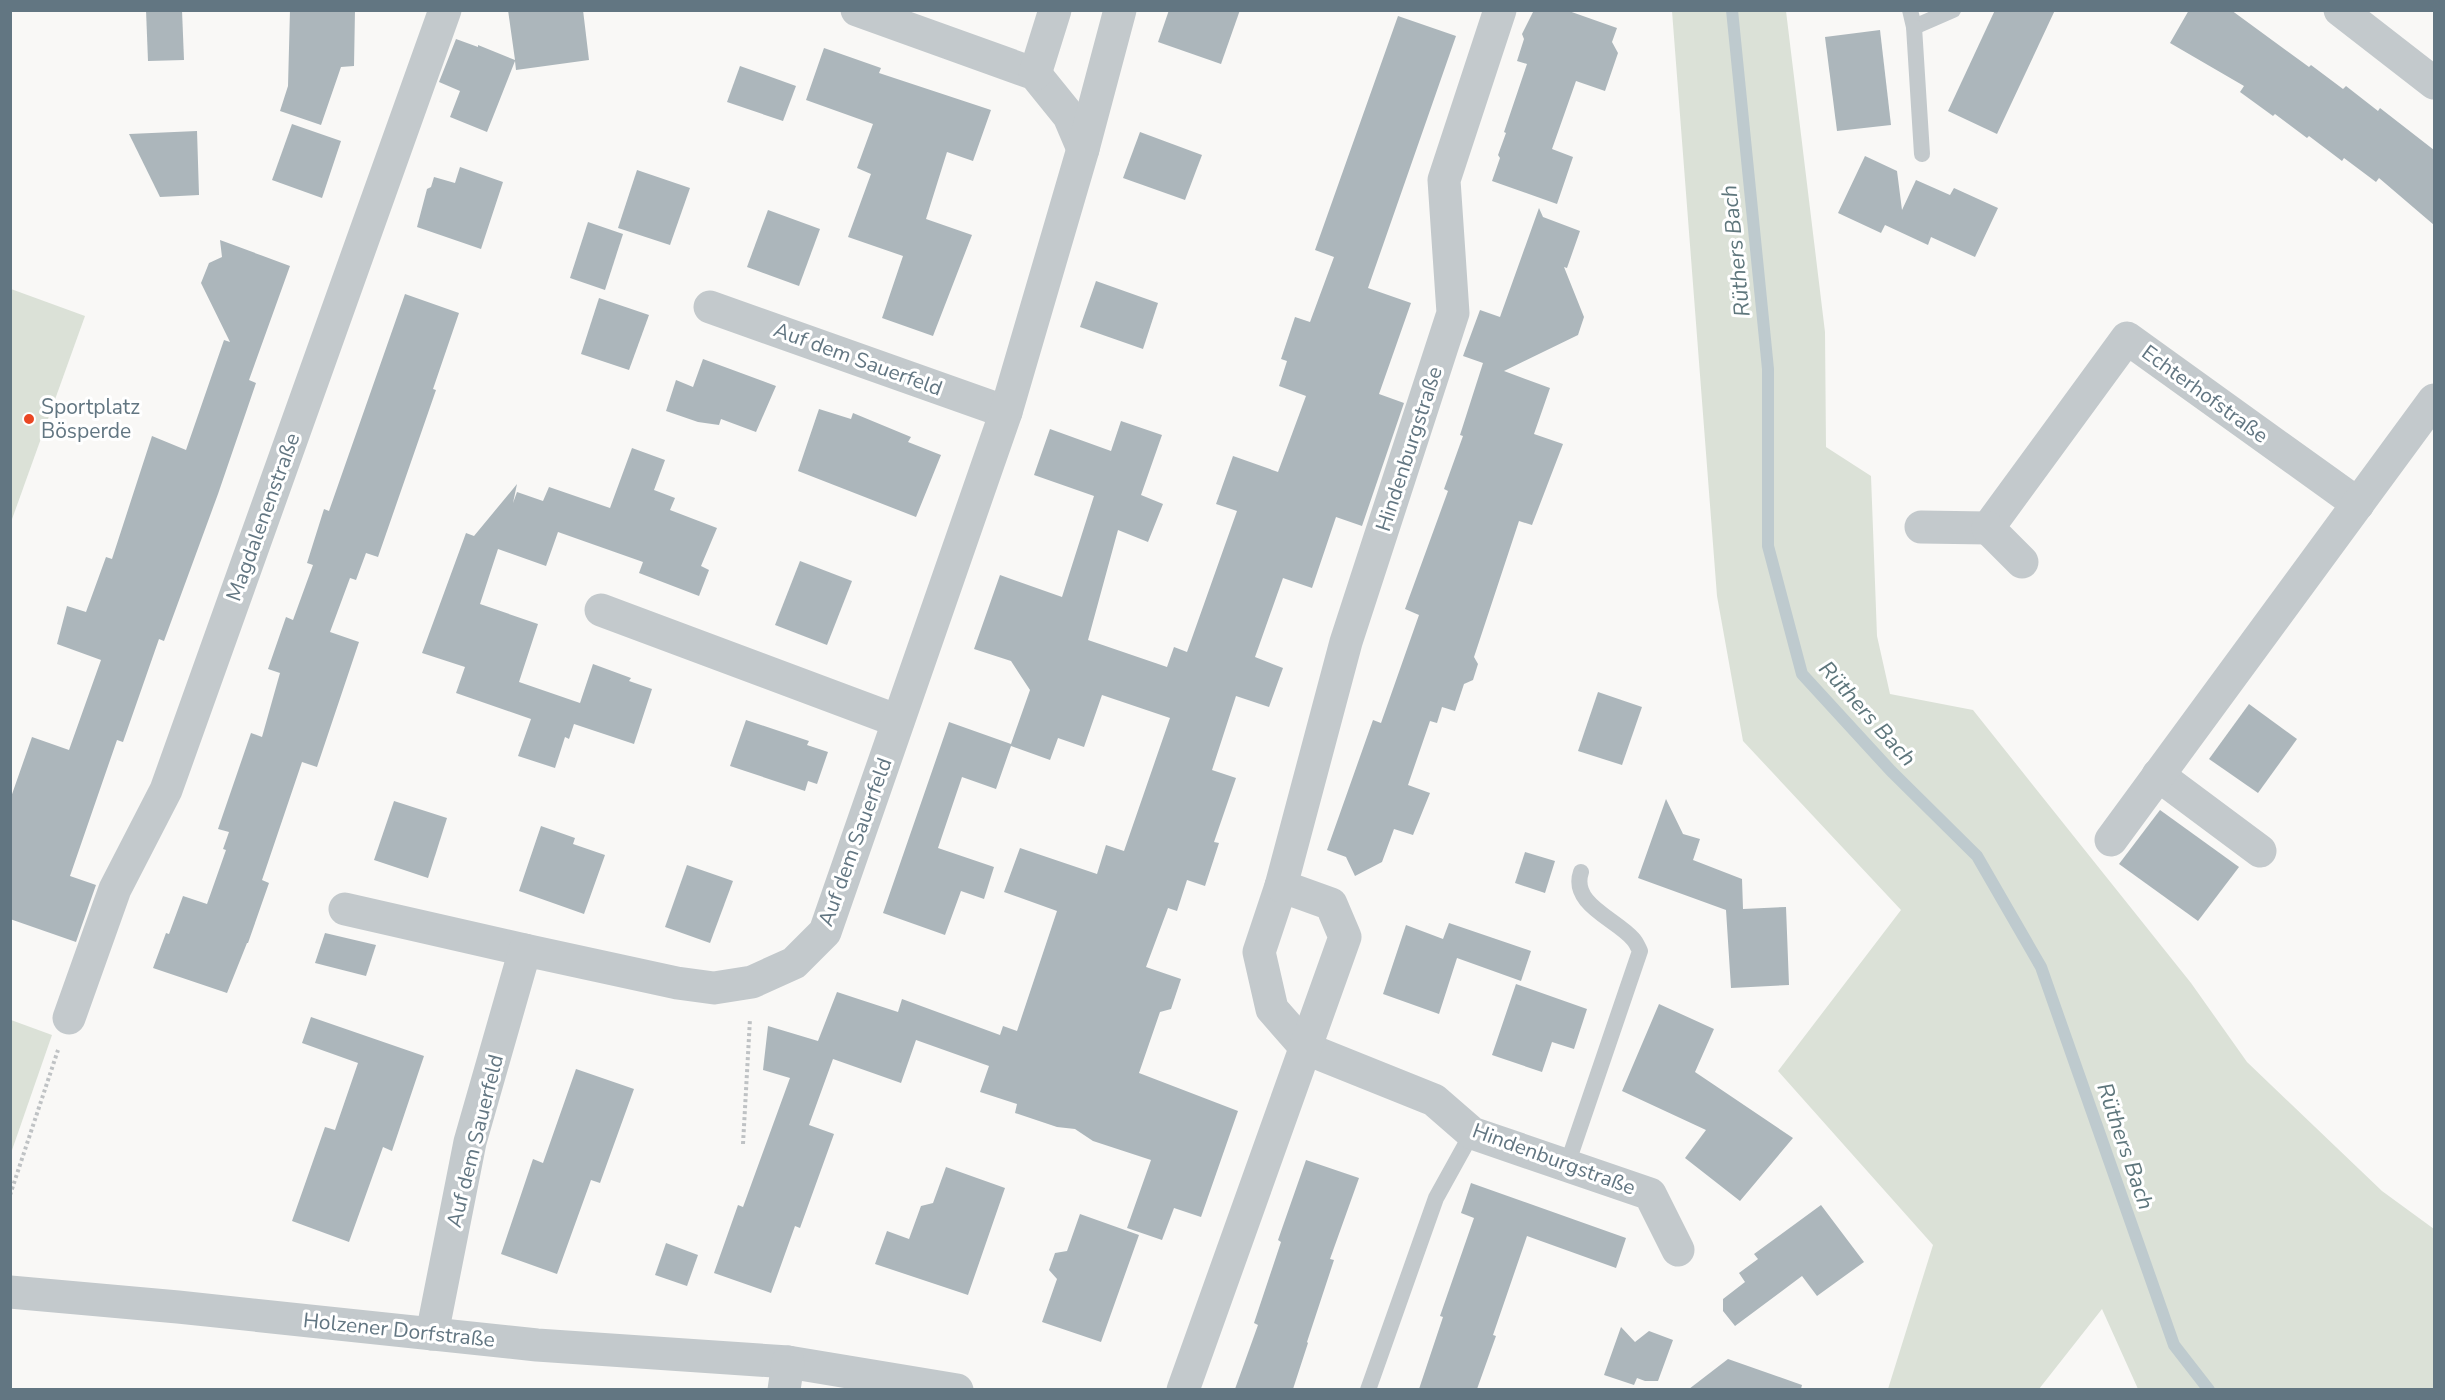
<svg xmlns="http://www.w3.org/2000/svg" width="2445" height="1400" viewBox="0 0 2445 1400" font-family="'Nunito Sans',sans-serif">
<rect width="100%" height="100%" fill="#f9f8f6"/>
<!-- green -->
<g fill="#dbe1d7">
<path d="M 1672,11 L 1786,11 L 1825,332 L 1826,447 L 1871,476 L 1877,636 L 1890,694 L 1973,710 L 2191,983 L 2247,1062 L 2382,1191 L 2434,1229 L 2434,1389 L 2138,1389 L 2102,1309 L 2039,1389 L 1888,1389 L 1933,1245 L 1778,1071 L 1901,910 L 1743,741 L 1717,596 Z"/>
<path d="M 11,289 L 85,316 L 11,522 L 10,289 Z"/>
<path d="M 11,1020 L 52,1035 L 11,1153 L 10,1020 Z"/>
</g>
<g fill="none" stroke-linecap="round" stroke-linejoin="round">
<!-- stream -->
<path stroke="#becace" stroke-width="12" d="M 1732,10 L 1768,369 L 1768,546 L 1802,674 L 1891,771 L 1977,856 L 2041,967 L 2174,1345 L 2209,1390"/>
</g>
<!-- building -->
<g fill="#acb6bb">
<path d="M 146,10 L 182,10 L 184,60 L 148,61 Z"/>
<path d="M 290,10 L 355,10 L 354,66 L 341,67 L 321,125 L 280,111 L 288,86 Z"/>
<path d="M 508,10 L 583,10 L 589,60 L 516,70 L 515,61 L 487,132 L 450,117 L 460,91 L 439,82 L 456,39 L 478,47 L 478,45 L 515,60 Z"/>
<path d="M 1169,10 L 1240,10 L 1221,64 L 1158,42 Z"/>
<path d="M 1534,10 L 1566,10 L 1617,28 L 1612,42 L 1618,53 L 1605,91 L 1576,81 L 1552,149 L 1573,157 L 1557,204 L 1492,181 L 1500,158 L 1498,155 L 1506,133 L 1504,132 L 1527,64 L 1517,61 L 1524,39 L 1522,34 Z"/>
<path d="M 1995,10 L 2055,10 L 1997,134 L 1948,111 Z"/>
<path d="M 2189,10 L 2231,10 L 2309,67 L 2311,65 L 2343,89 L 2346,86 L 2378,111 L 2380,108 L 2434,150 L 2434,225 L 2379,178 L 2376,182 L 2344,158 L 2342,161 L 2309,136 L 2307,138 L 2275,114 L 2273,116 L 2240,92 L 2244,86 L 2170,43 Z"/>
<path d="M 1398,16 L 1456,36 L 1368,288 L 1411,303 L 1379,394 L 1404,403 L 1362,526 L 1336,517 L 1312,588 L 1283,578 L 1255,657 L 1283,668 L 1269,707 L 1236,696 L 1212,770 L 1236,778 L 1214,842 L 1219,843 L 1205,886 L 1187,880 L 1177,911 L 1168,908 L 1146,967 L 1181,979 L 1171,1009 L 1160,1012 L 1139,1073 L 1238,1111 L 1201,1217 L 1174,1208 L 1162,1240 L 1127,1228 L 1151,1160 L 1093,1141 L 1075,1129 L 1057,1127 L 1015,1113 L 1017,1104 L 980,1092 L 989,1066 L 916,1040 L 901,1083 L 833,1059 L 809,1125 L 834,1134 L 800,1228 L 795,1226 L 771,1293 L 714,1273 L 738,1205 L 743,1207 L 790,1078 L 763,1070 L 768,1026 L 818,1041 L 837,992 L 898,1012 L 902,999 L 1000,1035 L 1003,1026 L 1017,1031 L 1057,911 L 1004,892 L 1020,848 L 1097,874 L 1106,845 L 1124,851 L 1170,718 L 1102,695 L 1084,747 L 1058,738 L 1050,760 L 1011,746 L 996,789 L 962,777 L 938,848 L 994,867 L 984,899 L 961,891 L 945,935 L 883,913 L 949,722 L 1011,744 L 1030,690 L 1011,661 L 974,649 L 1000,575 L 1062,597 L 1094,496 L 1034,475 L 1050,429 L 1111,451 L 1121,421 L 1162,435 L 1141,495 L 1163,504 L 1148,542 L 1118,530 L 1088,640 L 1167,667 L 1174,647 L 1187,652 L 1237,511 L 1216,504 L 1233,456 L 1278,472 L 1306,396 L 1279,386 L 1287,361 L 1281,359 L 1295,317 L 1310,322 L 1334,257 L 1315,250 Z"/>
<path d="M 1880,30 L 1891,125 L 1837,131 L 1825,37 Z"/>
<path d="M 824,48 L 881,68 L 879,73 L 991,110 L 973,161 L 947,152 L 926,219 L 972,235 L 933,336 L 882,318 L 903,256 L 848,237 L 871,174 L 857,168 L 873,124 L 806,100 Z"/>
<path d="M 740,66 L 796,86 L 783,121 L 727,102 Z"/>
<path d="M 292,124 L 341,141 L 322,198 L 272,180 Z"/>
<path d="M 197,131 L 199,195 L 160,197 L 129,134 Z"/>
<path d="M 1140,132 L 1202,155 L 1185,200 L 1123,178 Z"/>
<path d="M 1865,156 L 1897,171 L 1902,210 L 1916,180 L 1950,195 L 1954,188 L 1998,208 L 1975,257 L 1931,237 L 1928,245 L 1885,225 L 1881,233 L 1838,213 Z"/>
<path d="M 460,167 L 503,182 L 481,249 L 417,227 L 427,189 L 431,187 L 434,177 L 455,183 Z"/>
<path d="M 637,170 L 690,188 L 670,245 L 618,228 Z"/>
<path d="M 1539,208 L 1543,217 L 1580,231 L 1567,268 L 1564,267 L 1584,317 L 1578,335 L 1504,371 L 1550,388 L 1534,434 L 1563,444 L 1532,525 L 1519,521 L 1474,657 L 1478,664 L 1473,680 L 1464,684 L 1455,711 L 1442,707 L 1437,723 L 1430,721 L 1408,785 L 1430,793 L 1413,835 L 1394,829 L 1382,862 L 1355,876 L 1346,857 L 1327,850 L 1373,720 L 1381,723 L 1419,615 L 1405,609 L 1448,491 L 1444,489 L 1463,436 L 1460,435 L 1483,363 L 1463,356 L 1480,310 L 1500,317 Z"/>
<path d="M 768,210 L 820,229 L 799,286 L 747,267 Z"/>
<path d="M 588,222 L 623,234 L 605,290 L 570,278 Z"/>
<path d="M 220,240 L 290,266 L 249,380 L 256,383 L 218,494 L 164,641 L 159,639 L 123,742 L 117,740 L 70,876 L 96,885 L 76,942 L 10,919 L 10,800 L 32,737 L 69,750 L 101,660 L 57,644 L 67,606 L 86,612 L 106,557 L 112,559 L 152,436 L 186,450 L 224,340 L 230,342 L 201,283 L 209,263 L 222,257 Z"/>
<path d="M 1096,281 L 1158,303 L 1143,349 L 1080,327 Z"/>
<path d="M 405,294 L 459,313 L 433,389 L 436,390 L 378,557 L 366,553 L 356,580 L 350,578 L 330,632 L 359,642 L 317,767 L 302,762 L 262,880 L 269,883 L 248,943 L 247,943 L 227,993 L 153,968 L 166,933 L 169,934 L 183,896 L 207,904 L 226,850 L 223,849 L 229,832 L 218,829 L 251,733 L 262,737 L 280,673 L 268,669 L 286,617 L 293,620 L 313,565 L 307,563 L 324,509 L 329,511 Z"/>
<path d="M 599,298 L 649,315 L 629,370 L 581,354 Z"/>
<path d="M 703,359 L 776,386 L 756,432 L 721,419 L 719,425 L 698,422 L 666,411 L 676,380 L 693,387 Z"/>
<path d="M 819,409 L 851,419 L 853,413 L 911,437 L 908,442 L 941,455 L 916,517 L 798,471 Z"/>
<path d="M 632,448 L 665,460 L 654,490 L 675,498 L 670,510 L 717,528 L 701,566 L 709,570 L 699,596 L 639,573 L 643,562 L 558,532 L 546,566 L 498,549 L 480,604 L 538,624 L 519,682 L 580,703 L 593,664 L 631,678 L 629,681 L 652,689 L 634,744 L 574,724 L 569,739 L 565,737 L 555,768 L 518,756 L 531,719 L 456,693 L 465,667 L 422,653 L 466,533 L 474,536 L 517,484 L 513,503 L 517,492 L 543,501 L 549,487 L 610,508 Z"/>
<path d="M 800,561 L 852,581 L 827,645 L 775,625 Z"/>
<path d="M 1598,692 L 1642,707 L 1622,765 L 1578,751 Z"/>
<path d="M 2249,704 L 2297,739 L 2258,793 L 2209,759 Z"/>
<path d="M 746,720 L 809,741 L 807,745 L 828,752 L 817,784 L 808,781 L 805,791 L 730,766 Z"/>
<path d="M 1666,799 L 1683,834 L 1700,839 L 1693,860 L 1742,879 L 1743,909 L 1786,907 L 1789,985 L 1731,988 L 1726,910 L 1638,878 Z"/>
<path d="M 394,801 L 447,818 L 428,878 L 374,860 Z"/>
<path d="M 2160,810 L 2239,867 L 2198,921 L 2119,864 Z"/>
<path d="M 541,826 L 575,838 L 573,844 L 605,855 L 584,914 L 519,891 Z"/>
<path d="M 1525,852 L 1555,861 L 1545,893 L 1515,883 Z"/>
<path d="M 687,865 L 733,881 L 710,943 L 665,927 Z"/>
<path d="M 1449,923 L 1531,951 L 1521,981 L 1457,958 L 1439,1014 L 1383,994 L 1406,925 L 1443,939 Z"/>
<path d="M 325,933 L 376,945 L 366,976 L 315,963 Z"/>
<path d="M 1516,984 L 1587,1009 L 1574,1049 L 1552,1042 L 1542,1072 L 1492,1055 Z"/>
<path d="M 1659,1004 L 1714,1029 L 1695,1072 L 1793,1138 L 1740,1201 L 1685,1158 L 1706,1130 L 1622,1091 Z"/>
<path d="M 311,1017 L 424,1056 L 392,1151 L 383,1147 L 349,1242 L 292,1221 L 325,1127 L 335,1130 L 358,1063 L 302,1043 Z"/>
<path d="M 576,1069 L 634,1089 L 600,1183 L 591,1180 L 557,1274 L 501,1254 L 533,1159 L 543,1163 Z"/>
<path d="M 1306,1160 L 1359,1178 L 1330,1259 L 1334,1260 L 1307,1342 L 1308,1343 L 1293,1389 L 1235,1389 L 1258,1325 L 1254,1323 L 1281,1242 L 1278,1240 Z"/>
<path d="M 946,1167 L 1005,1188 L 968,1295 L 875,1264 L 887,1231 L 909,1239 L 921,1206 L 933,1203 Z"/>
<path d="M 1471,1183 L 1626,1238 L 1616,1268 L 1527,1236 L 1493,1335 L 1496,1336 L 1477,1389 L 1419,1389 L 1443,1317 L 1440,1316 L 1474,1218 L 1461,1213 Z"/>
<path d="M 1821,1205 L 1864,1262 L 1817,1296 L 1802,1276 L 1735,1326 L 1723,1311 L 1723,1299 L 1745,1282 L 1739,1273 L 1758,1259 L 1754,1254 Z"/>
<path d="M 1080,1214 L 1139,1235 L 1101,1342 L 1042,1322 L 1057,1279 L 1049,1270 L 1055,1253 L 1067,1251 Z"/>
<path d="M 666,1243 L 698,1255 L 687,1286 L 655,1275 Z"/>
<path d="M 1621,1327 L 1635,1342 L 1649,1331 L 1673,1340 L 1658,1381 L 1645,1381 L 1637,1378 L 1634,1385 L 1604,1375 Z"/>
<path d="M 1728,1359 L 1802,1385 L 1801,1389 L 1689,1389 Z"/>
</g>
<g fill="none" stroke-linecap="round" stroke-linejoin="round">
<!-- path -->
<g stroke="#bfc2c4" stroke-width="4" stroke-dasharray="3 3" stroke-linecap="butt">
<path d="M 743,1144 L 750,1019"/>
<path d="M 10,1195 L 58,1050"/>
</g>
<!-- lane -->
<g stroke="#c3c9cc" stroke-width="16">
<path d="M 1910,10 L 1914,27 L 1953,10"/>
<path d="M 1914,27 L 1922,154"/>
<path d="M 1567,1165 L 1640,951 C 1638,947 1636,942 1633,939 C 1616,919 1570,904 1581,872"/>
<path d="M 1368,1390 L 1436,1198 L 1472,1133"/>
</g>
<!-- street -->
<g stroke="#c3c9cc" stroke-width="33">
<path d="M 857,10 L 1035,74 L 1069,116 L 1083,149"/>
<path d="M 2340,10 L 2434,83"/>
<path d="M 1035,74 L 1055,10"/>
<path d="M 710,307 L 1006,412"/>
<path d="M 1921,527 L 1988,528 L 2127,338 L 2358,504"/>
<path d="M 1988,528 L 2022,562"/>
<path d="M 601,610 L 898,721"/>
<path d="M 2158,775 L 2260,851"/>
<path d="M 2111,840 L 2434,400"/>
<path d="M 1281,886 L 1259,952 L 1272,1009 L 1307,1049 L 1434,1100 L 1472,1133 L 1650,1194 L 1678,1250"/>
<path d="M 345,909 L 525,950"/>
<path d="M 69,1018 L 115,889 L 166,790 L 445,10"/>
<path d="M 10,1292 L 178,1307 L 537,1345 L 788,1362 L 957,1390"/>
<path d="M 432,1334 L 470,1142 L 525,950 L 677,983 L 714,988 L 752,982 L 794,963 L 825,932 L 1006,412 L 1083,149 L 1120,10"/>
<path d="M 784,1390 L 788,1362"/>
<path d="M 1183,1390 L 1345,937 L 1331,904 L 1281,886 L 1346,642 L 1453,313 L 1444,180 L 1500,10"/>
</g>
</g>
<!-- markers -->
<circle fill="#ea4724" stroke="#fff" stroke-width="2" cx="29" cy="419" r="6"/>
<g text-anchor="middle" stroke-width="6" stroke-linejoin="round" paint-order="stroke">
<!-- street labels -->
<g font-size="21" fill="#627682" stroke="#fff">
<text transform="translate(858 359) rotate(20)" y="7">Auf dem Sauerfeld</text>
<text transform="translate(2205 394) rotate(36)" y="7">Echterhofstraße</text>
<text transform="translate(1409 449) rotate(-72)" y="7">Hindenburgstraße</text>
<text transform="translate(263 517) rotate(-70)" y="7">Magdalenenstraße</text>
<text transform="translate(855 842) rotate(-70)" y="7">Auf dem Sauerfeld</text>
<text transform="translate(475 1141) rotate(-76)" y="7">Auf dem Sauerfeld</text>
<text transform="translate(1554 1159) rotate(20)" y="7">Hindenburgstraße</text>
<text transform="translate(399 1330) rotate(6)" y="7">Holzener Dorfstraße</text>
</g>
<!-- poi labels -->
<g font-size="21" fill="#627682" stroke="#fff" text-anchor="start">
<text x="41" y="414">Sportplatz<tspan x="41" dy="24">Bösperde</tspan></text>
</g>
<!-- water labels -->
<g font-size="22" font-style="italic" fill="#5e767c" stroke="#fff">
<text transform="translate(1735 251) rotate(-96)" y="8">Rüthers Bach</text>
<text transform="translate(1868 713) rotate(48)" y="8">Rüthers Bach</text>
<text transform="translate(2126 1146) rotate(71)" y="8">Rüthers Bach</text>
</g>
</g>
<!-- border -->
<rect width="2445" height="1400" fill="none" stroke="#627682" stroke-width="24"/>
</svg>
